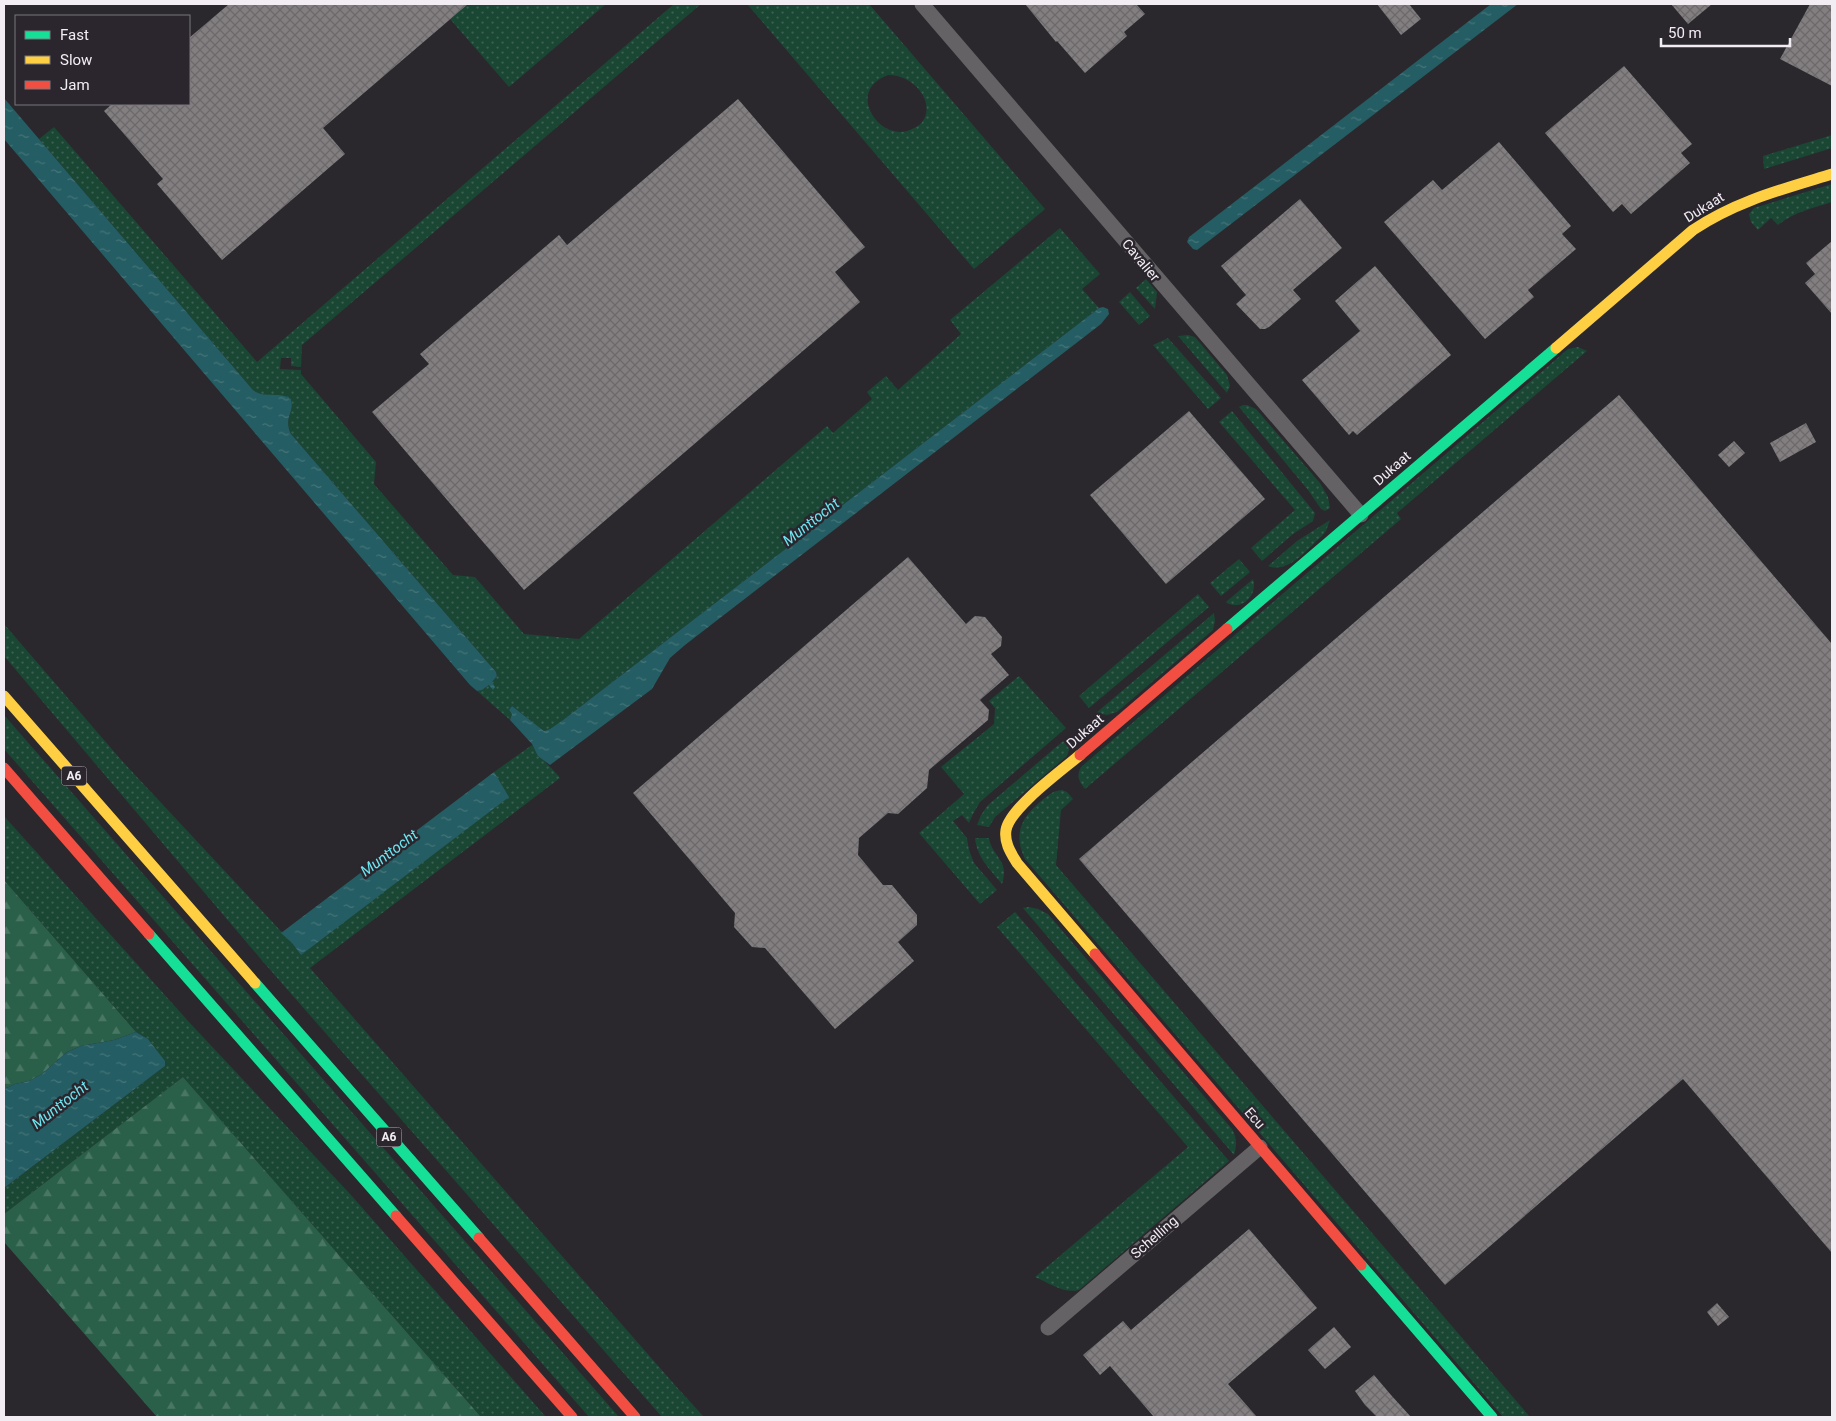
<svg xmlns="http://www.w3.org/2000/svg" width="1836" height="1421" viewBox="0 0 1836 1421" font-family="Roboto,sans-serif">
<defs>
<pattern id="grass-dots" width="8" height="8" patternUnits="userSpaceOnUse" patternTransform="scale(1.25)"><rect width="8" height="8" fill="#1a4634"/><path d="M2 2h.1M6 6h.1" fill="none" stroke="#3c6152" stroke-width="1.8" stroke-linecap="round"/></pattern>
<pattern id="forest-firs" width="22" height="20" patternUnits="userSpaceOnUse" patternTransform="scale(1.25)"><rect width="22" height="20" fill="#2a6049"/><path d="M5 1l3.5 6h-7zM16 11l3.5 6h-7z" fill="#497764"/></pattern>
<pattern id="water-ripples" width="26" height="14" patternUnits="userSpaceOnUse" patternTransform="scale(1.25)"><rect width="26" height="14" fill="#245d63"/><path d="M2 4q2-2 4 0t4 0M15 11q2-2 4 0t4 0" fill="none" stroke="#44757a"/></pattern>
<pattern id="building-cross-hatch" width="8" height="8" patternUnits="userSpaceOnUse" patternTransform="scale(1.25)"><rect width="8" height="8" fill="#837f81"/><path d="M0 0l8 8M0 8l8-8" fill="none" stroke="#6b696b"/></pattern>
</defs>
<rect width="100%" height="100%" fill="#2a282c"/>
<!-- grass -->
<g fill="url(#grass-dots)" fill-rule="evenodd">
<path d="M 467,4 L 606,4 L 509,87 L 450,19 Z"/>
<path d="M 674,4 L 701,4 L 302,345 L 301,367 L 291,366 L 291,358 L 281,358 L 280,369 L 301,370 L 301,374 L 376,462 L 374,484 L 453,575 L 475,577 L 524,634 L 579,639 L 827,426 L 833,433 L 872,399 L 867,392 L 886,376 L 898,390 L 961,334 L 950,320 L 1060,228 L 1100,274 L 1082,289 L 1099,308 L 563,720 L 550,729 L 544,731 L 512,706 L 509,710 L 512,714 L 510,720 L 477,691 C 486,690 491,683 497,676 L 496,672 L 291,434 C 283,418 295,413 291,399 C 279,394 263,398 253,390 L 39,139 L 54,127 L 257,362 Z"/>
<path d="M 747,4 L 869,4 L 1045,209 L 974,269 ZM 888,75 C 908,74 933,95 925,117 C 923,122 919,126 914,128 C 882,147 843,91 888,75 Z"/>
<path d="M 1832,135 L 1832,148 L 1764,169 L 1763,156 Z"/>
<path d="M 1832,184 L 1832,202 C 1813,208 1794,212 1778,225 L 1771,218 L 1758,230 L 1751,222 L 1749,214 L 1754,208 Z"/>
<path d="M 1146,279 L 1157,292 L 1155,309 L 1136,288 Z"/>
<path d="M 1130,292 L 1150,316 L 1139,325 L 1119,302 Z"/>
<path d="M 1188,335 L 1195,337 L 1227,375 L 1230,386 L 1227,393 L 1178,336 Z"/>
<path d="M 1168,338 L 1221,398 L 1208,409 L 1153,345 Z"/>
<path d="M 1578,347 L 1587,351 L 1397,513 L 1401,519 L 1085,789 C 1079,782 1076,776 1081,767 L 1568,349 Z"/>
<path d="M 1243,405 L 1247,405 L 1256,409 L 1320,483 L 1328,497 L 1330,508 L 1325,511 L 1321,509 L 1308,490 L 1239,407 Z"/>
<path d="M 1232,411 L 1315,513 L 1313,521 L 1293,534 L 1262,561 L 1251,548 L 1295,510 L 1219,422 Z"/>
<path d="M 1330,520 L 1326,531 L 1321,537 C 1307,549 1289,574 1268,566 L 1297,541 Z"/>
<path d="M 1239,559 L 1250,572 L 1221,596 L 1210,583 Z"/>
<path d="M 1253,579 C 1258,594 1243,611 1227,603 L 1226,602 Z"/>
<path d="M 1198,594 L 1209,607 L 1089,708 L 1079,696 Z"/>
<path d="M 1214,613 L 1215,621 L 1213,630 L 1117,712 L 1107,715 L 1096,713 Z"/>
<path d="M 4,624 L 123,762 L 292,943 L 301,955 L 496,777 L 494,772 L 532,745 C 539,758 551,766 560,778 L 310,968 L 674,1384 L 704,1417 L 662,1417 L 265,964 L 4,656 Z"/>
<path d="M 1019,676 L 1066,728 L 980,802 L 973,814 L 969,823 L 962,815 L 953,821 L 967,838 L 969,850 L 974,863 L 997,890 L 980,904 L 919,833 L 964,794 L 941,767 L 994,724 L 995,708 L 989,701 Z"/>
<path d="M 4,715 L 619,1417 L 589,1417 L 4,749 Z"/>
<path d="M 1069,736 L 1070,747 L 1067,756 L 995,817 L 989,827 L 977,825 L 981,815 L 988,805 Z"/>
<path d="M 1062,790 L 1067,792 L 1073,799 L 1061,810 L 1056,865 L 1530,1417 L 1503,1417 L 1025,859 C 1013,834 1021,818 1041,801 C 1049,795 1052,791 1062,790 Z"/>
<path d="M 4,816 L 189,1022 L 351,1195 L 546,1417 L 481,1417 L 183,1077 L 4,1214 L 4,1188 L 165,1066 L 165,1062 L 148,1039 L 136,1032 L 4,880 Z"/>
<path d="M 975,838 L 989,838 C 992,857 1010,860 1002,884 C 990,869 977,858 975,838 Z"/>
<path d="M 1029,907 L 1038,909 L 1048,914 L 1232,1129 C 1237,1138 1237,1145 1234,1155 L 1023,908 Z"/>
<path d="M 1015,912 L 1229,1161 L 1079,1290 C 1064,1294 1049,1283 1035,1277 L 1188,1147 L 997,927 Z"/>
</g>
<!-- forest -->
<g fill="url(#forest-firs)">
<path d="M 4,880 L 136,1032 L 114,1040 L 81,1046 L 67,1052 L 42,1074 L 29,1081 L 15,1084 L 4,1089 Z"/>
<path d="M 183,1077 L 481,1417 L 157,1417 L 4,1242 L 4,1214 Z"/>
</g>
<!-- water -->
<g fill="url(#water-ripples)">
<path d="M 1491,4 L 1518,4 L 1197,250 L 1193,249 L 1187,242 L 1189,237 Z"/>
<path d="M 4,98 L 253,390 C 264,399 280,391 291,399 C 295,413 283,418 291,434 L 496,672 L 497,676 L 492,682 L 495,687 L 493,690 L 489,685 L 482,690 L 477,691 L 470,685 L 4,139 Z"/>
<path d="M 1103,307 L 1108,309 L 1109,314 L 1101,324 L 685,645 L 670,658 L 652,689 L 550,765 L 538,756 L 532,744 L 510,720 L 512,714 L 509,710 L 512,706 L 544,731 L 550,729 L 563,720 L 1099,308 Z"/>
<path d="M 494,772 L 509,797 L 301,955 L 292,943 L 281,933 Z"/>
<path d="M 136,1032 L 148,1039 L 165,1061 L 165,1066 L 4,1188 L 4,1089 L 15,1084 L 29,1081 L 42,1074 L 67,1052 L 81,1046 L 114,1040 Z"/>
</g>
<!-- building -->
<g fill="url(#building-cross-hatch)">
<path d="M 229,4 L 468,4 L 323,128 L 345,154 L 222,260 L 157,184 L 163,179 L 104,111 L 112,104 L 189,104 L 189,38 Z"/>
<path d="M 1025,4 L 1136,4 L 1145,14 L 1124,32 L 1127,36 L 1085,73 L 1057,41 L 1056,42 Z"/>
<path d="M 1377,4 L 1409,4 L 1421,19 L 1401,35 Z"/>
<path d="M 1671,4 L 1712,4 L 1688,24 Z"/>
<path d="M 1810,4 L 1832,4 L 1832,86 L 1780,59 Z"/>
<path d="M 1624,66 L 1692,144 L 1681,153 L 1690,163 L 1631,214 L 1622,204 L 1613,212 L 1545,133 Z"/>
<path d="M 738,99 L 865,247 L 835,272 L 860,302 L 524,590 L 372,412 L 429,364 L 420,354 L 559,235 L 567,245 Z"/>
<path d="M 1499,142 L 1571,226 L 1562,234 L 1576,249 L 1528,290 L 1534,297 L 1485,339 L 1384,222 L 1433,180 L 1442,190 Z"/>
<path d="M 1300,199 L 1342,248 L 1293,290 L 1301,299 L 1269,327 L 1265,329 L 1260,329 L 1236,304 L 1246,295 L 1221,266 Z"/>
<path d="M 1832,241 L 1832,314 L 1805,283 L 1815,274 L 1806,263 Z"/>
<path d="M 1375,266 L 1451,355 L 1357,435 L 1353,431 L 1349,435 L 1302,380 L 1360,331 L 1335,301 Z"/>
<path d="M 1619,395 L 1832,644 L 1832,1253 L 1683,1079 L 1445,1285 L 1079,859 Z"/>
<path d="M 1189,411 L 1265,499 L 1166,584 L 1090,495 Z"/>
<path d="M 1806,423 L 1816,442 L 1780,462 L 1770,443 Z"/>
<path d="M 1734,441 L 1745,453 L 1729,467 L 1718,455 Z"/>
<path d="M 908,557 L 966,624 L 975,616 L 985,617 L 1002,637 L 1001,646 L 991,654 L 1009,675 L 980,700 L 989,710 L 988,720 L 929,770 L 927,788 L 898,814 L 888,813 L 859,838 L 858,855 L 883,885 L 892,885 L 917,915 L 917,925 L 898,942 L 914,961 L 835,1029 L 765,948 L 752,947 L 734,927 L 735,913 L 633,793 Z"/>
<path d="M 1249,1229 L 1317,1308 L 1228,1384 L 1257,1417 L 1154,1417 L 1110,1366 L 1100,1375 L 1083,1355 L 1123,1321 L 1131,1330 Z"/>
<path d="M 1717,1303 L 1729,1317 L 1718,1326 L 1707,1312 Z"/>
<path d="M 1334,1327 L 1351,1347 L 1325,1369 L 1308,1350 Z"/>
<path d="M 1374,1375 L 1391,1395 L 1411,1417 L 1377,1417 L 1365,1405 L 1355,1391 Z"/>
</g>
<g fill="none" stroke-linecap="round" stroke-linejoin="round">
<!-- street -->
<g stroke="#646265" stroke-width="15">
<path d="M 922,4 L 1361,515"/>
<path d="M 1048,1328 L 1260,1147"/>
</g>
<!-- fast -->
<g stroke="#16e098" stroke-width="11">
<path d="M 1227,629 L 1556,348"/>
<path d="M 149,934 L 396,1216"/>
<path d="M 255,983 L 479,1238"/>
<path d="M 1361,1265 L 1492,1417"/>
</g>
<!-- slow -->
<g stroke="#ffcf43" stroke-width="11">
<path d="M 1556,348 L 1693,230 C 1736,201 1783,189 1832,174"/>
<path d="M 4,696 L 255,983"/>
<path d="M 1080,755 C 1061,771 1010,808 1006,830 C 1004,843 1011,853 1017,863 L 1095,954"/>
</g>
<!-- jam -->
<g stroke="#f24e42" stroke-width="11">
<path d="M 1080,755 L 1227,629"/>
<path d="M 4,768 L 149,934"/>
<path d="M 1095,954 L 1361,1265"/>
<path d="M 396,1216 L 572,1417"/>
<path d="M 479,1238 L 635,1417"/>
</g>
</g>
<g text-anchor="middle" stroke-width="5" stroke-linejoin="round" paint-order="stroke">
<!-- shield labels -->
<g fill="#2b262e" stroke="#b6b1b8" stroke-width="1">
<rect x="61.5" y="766.5" width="25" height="19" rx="4"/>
<rect x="376.5" y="1127.5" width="25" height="19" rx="4"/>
</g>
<g font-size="12" font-weight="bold" fill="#f1edf3">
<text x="74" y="780">A6</text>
<text x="389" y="1141">A6</text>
</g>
<!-- street labels -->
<g font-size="14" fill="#f1edf3" stroke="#2b262e">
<text transform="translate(1704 207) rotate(-32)" y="5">Dukaat</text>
<text transform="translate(1141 260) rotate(50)" y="5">Cavalier</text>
<text transform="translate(1392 468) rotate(-41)" y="5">Dukaat</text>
<text transform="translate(1085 731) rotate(-41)" y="5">Dukaat</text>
<text transform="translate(1255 1118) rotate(49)" y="5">Ecu</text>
<text transform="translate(1154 1237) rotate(-41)" y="5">Schelling</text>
</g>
<!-- water labels -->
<g font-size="15" font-style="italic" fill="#6de7f1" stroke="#2b262e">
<text transform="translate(811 522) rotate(-38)" y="5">Munttocht</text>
<text transform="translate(389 853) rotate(-37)" y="5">Munttocht</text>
<text transform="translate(60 1105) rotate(-38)" y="5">Munttocht</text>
</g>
</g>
<!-- border -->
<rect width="1836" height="1421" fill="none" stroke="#f1edf3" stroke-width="10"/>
<!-- legend -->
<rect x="15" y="15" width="175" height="90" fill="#2b262e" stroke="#7a767d"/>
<rect x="25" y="31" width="25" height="8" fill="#16e098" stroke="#7a767d"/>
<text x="60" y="40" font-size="15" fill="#f1edf3">Fast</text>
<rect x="25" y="56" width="25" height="8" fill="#ffcf43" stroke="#7a767d"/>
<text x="60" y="65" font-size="15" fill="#f1edf3">Slow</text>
<rect x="25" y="81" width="25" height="8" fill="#f24e42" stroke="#7a767d"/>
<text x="60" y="90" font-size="15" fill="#f1edf3">Jam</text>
<!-- scale -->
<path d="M1661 38v8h129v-8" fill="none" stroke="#f1edf3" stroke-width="2.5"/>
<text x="1668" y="38" font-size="15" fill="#f1edf3" stroke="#2b262e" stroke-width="4" paint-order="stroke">50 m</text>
</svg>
